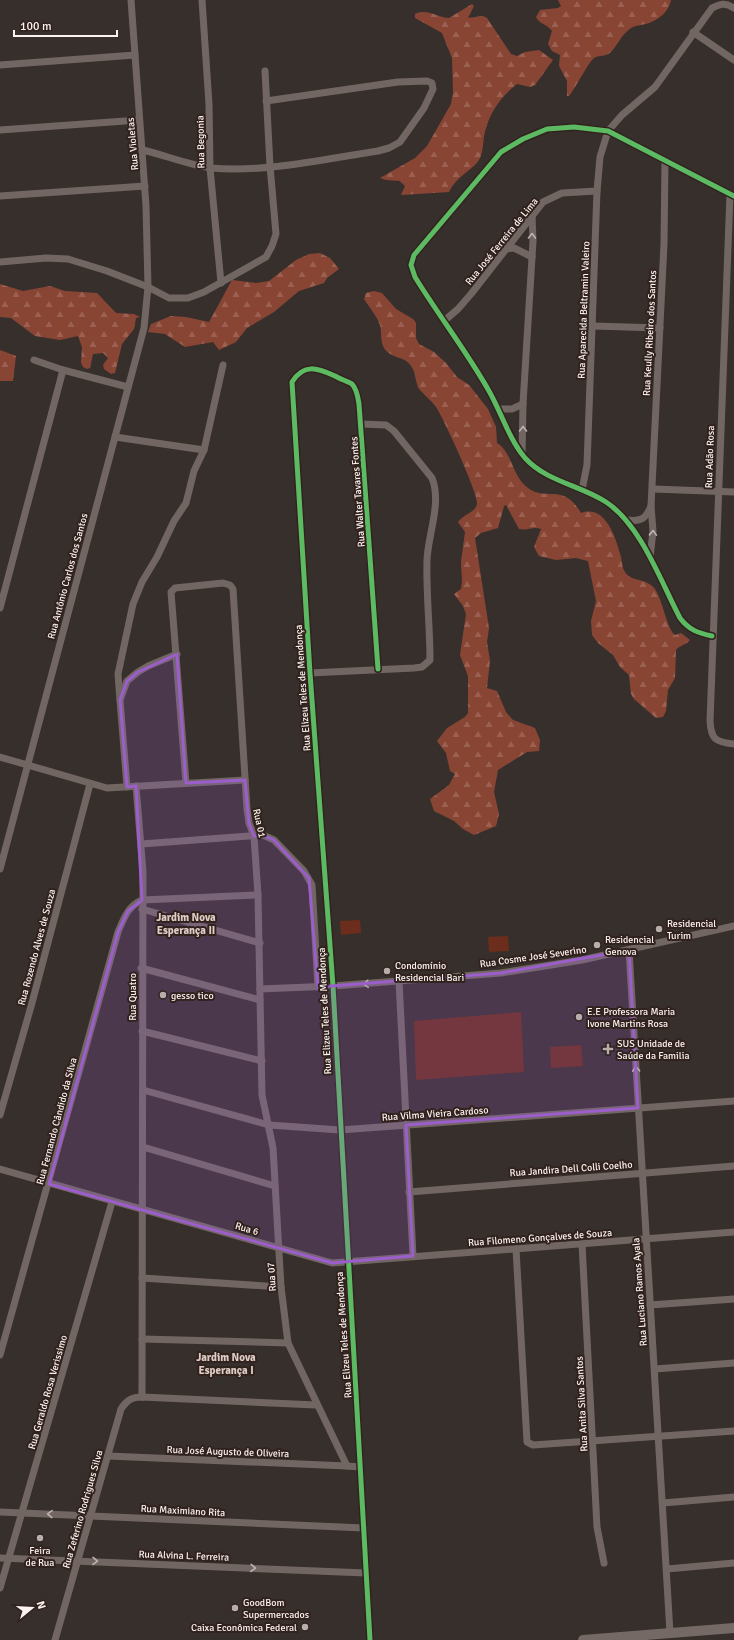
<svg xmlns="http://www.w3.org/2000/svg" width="734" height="1640" viewBox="0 0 734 1640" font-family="Signika,sans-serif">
<defs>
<pattern id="forest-firs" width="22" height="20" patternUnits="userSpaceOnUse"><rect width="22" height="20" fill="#894534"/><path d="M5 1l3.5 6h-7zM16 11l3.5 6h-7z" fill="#9b6052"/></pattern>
</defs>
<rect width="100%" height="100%" fill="#372f2c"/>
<!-- forest -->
<g fill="url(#forest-firs)">
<path d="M 558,0 L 671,0 C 669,11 660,19 649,23 C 643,25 636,25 631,28 C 622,34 618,44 611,52 C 606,57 599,55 594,58 C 588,63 575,89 569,96 L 567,96 L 567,81 L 559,66 L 560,55 L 552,51 L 548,44 L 552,31 C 547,24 539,24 536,17 L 540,10 L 558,8 L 561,6 Z"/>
<path d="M 472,4 L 474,6 L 468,18 L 483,16 L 487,18 L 511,54 L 517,56 L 525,52 L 539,50 L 553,60 L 535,85 L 530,87 L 517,84 C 500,97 488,115 484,136 C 483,143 483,152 480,158 C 474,170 457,175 449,192 L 401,195 L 405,186 L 400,181 L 386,180 L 380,178 L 415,158 L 427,146 L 451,104 L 453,92 L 452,58 L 442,33 L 415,18 L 415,14 C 427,8 438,18 449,18 Z"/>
<path d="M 320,253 L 330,258 L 339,269 L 327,278 L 324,283 L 299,291 L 274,312 L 247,328 L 236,342 L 219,350 L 213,342 L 185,347 L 165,334 L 148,332 L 151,324 L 171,316 L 186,317 L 209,322 L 232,280 L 256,283 L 269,281 L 296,260 L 309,254 Z"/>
<path d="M 0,284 L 23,291 L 50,286 L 65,291 L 97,293 L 116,313 L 134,314 L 140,317 L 136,318 L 134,329 L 122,344 L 115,373 L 111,374 L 104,369 L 103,365 L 108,358 L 103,353 L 93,354 L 90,368 L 87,369 L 83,367 L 81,363 L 82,347 L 78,336 L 60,340 L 35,336 L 11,318 L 0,317 Z"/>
<path d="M 374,291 L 382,293 L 396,309 L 413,319 L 416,323 L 416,338 L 419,344 L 434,352 L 446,363 L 457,377 L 469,385 L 488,409 L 496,427 L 497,443 C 513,453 512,477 528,488 C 547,502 563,482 581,513 C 606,504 616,539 621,557 C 622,561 622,568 625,572 C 631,582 646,578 654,588 C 663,599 666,628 675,635 L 681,633 L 690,640 C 686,645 680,645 676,650 L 675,678 L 668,690 L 666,711 L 663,717 L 656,718 L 634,699 L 631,694 L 629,675 L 620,667 L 613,655 L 598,643 L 592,635 L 591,621 L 596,601 L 588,561 L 576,558 L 556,560 L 539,556 L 534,547 L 541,529 C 533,526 527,531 519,529 L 506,505 L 504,506 L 498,528 L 481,533 L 475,538 L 489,628 L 487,642 L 490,661 L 487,688 L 497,691 L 506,712 L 513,720 L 535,728 L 540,740 L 539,751 L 527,752 L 498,770 L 494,792 L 499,814 L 496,826 L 474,835 L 463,829 L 454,821 L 434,811 L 430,799 L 449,785 L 455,774 L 450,771 L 446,753 L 437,741 L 447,728 L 465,717 L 468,713 L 468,676 L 460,655 L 466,614 L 463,606 L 454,594 L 461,589 L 462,582 L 461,562 L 465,532 L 458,522 C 464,514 475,513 477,504 C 479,495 443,417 436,407 C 431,400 424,395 419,389 C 415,382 416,372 411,366 C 405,356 391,359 384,348 C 380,341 382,332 380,325 C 377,316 369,307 364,299 L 366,293 Z"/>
<path d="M 0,350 L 16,356 L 13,381 L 0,381 Z"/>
</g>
<!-- pitch -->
<g fill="#6c2d1c">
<path d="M 360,920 L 361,933 L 341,935 L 340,921 Z"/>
<path d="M 508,936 L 509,951 L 489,952 L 488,937 Z"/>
<path d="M 521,1012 L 524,1072 L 416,1080 L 414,1021 Z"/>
<path d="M 581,1045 L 583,1066 L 551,1068 L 550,1047 Z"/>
</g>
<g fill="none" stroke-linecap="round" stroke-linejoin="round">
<!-- street -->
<g stroke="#726663" stroke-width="7">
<path d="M 202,0 L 209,104 L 210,168 L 221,283"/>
<path d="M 693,32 L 734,60"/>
<path d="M 0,65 L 135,55"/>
<path d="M 0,130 L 139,120"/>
<path d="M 143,150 C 164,155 189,165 211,168 C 264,173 325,159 378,151 L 389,148 L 400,142 L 424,108 L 433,89 L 432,83 L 427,81 L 398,82 L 266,101"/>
<path d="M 730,194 L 710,721 C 711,739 715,742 734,744"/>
<path d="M 0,196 L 145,186"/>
<path d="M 505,249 L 514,248 L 532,257"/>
<path d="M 0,262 L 46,258 L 68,259 L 107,271 L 148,287 L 169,298 L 188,298 L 204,292 L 266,257 L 272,246 L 276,234 L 270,166 L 265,71"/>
<path d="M 444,321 L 458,309 L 471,294 L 543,202 L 562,193 L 597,191"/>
<path d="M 593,326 L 660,328"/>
<path d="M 34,360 L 63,370 L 128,387"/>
<path d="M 499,409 L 512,409 L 523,404"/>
<path d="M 115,437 L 204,450"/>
<path d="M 522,454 L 523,404 L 533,241 L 532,215"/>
<path d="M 653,489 L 734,492"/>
<path d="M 582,490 L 587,465 L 597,191 L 600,157 L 608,131 L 622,115 L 655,87 L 712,8 C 720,4 725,2 734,8"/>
<path d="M 627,520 C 640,522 646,519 651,506"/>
<path d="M 650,558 L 653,531 L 651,506 L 664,244 L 665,161"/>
<path d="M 0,608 L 63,370"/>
<path d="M 712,636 C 698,633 689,630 680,618 C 661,582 641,525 606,502 C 580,485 547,482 525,458 C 509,439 501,412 489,391 C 467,352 439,316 415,277 L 411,265 L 414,255 L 501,152 L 523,139 L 547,129 L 574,127 L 608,131 L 734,196"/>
<path d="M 310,673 L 414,668 L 422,667 L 430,660 C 430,627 426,593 427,560 C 428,534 442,503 432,478 L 394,431 L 386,425 L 361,424"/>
<path d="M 120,700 L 118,674 L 133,604 L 142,582 L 157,557 L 174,521 L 186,503 L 194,471 L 204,450 L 223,365"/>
<path d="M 0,757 L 107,788 L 245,780"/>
<path d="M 186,783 L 171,592 L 175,588 L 223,583 L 230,585 L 233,589 L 247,809 L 249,823 L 254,836 L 258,895 L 262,1095 L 273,1148 L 281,1287 L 288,1343 L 347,1466 L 360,1467"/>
<path d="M 136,786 L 143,872 L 142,1397"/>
<path d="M 127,787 L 120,700 L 127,681 L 138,672 L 148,666 L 177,654"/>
<path d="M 141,844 L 263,835 L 274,840 L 304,871 L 312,885 L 318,987"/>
<path d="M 0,869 L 144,328 L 148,287 L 146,206 L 131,0"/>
<path d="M 142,909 L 260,943"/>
<path d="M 629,950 L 670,1633"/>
<path d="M 141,968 L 260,1000"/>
<path d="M 399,981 L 413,1256"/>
<path d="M 260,989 L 333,986 L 501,973 L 582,960 L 734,926"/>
<path d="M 142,1031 L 262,1061"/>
<path d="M 143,1090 L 269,1125 L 340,1130 L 734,1101"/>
<path d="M 0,1115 L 32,1003 L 90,784"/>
<path d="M 143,1147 L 275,1186"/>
<path d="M 0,1169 L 332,1263 L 734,1232"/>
<path d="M 409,1192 L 734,1166"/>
<path d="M 582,1244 L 597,1527 L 604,1563"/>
<path d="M 516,1249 L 527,1442 L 533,1445 L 734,1431"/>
<path d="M 142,1278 L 281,1287"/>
<path d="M 650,1305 L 734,1299"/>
<path d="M 142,1339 L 288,1343"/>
<path d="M 0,1355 L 118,932 C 124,918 128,906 142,900 L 258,895"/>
<path d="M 655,1369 L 734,1363"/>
<path d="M 108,1456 L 347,1466"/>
<path d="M 663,1503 L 734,1497"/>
<path d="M 0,1512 L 364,1528"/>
<path d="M 0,1558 L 366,1573"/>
<path d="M 667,1569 L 734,1563"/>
<path d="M 0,1588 L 112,1202"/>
<path d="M 55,1640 L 121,1409 C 127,1400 132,1397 142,1397 L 316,1405"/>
<path d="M 370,1640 L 333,986 L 310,673 L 292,382 C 304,363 317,368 335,376 C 340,379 347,381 352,384 C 357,389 358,398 359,404 L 378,669"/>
</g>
<!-- secondary -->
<path stroke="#756965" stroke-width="10" d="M 583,1640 L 734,1628"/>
<defs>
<g id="cycleway">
<path d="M 712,636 C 698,633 689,630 680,618 C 661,582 641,525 606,502 C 580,485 547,482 525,458 C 509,439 501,412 489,391 C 467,352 439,316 415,277 L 411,265 L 414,255 L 501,152 L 523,139 L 547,129 L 574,127 L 608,131 L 734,196"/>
<path d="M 370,1640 L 333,986 L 310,673 L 292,382 C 304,363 317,368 335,376 C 340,379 347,381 352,384 C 357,389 358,398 359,404 L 378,669"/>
</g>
</defs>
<!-- cycleway casing -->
<use href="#cycleway" stroke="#31221e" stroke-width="8"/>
<!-- cycleway -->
<use href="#cycleway" stroke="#5cba63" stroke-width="5"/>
</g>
<!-- one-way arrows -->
<defs><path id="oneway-chevron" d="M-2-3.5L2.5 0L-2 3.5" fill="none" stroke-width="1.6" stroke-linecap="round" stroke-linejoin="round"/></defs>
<g stroke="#beb3b0">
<use href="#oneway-chevron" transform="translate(532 236) rotate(-89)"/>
<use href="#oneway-chevron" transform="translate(523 429) rotate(-90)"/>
<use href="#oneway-chevron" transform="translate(653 533) rotate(-88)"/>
<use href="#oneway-chevron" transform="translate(366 984) rotate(176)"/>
<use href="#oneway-chevron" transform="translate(636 1069) rotate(-93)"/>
<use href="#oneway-chevron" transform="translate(50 1514) rotate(-178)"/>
<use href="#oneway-chevron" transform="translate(95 1561) rotate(1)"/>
<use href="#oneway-chevron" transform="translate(253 1568) rotate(2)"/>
</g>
<!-- marked area -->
<path fill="#9b5ecb" fill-opacity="0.2" stroke="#9b5ecb" stroke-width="3" stroke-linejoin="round" d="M 177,654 L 186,783 L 245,780 L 249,823 L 254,836 L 263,835 L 274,840 L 309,878 L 318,987 L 501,973 L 629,950 L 638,1108 L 406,1125 L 413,1256 L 332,1263 L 49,1184 L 118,932 L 128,911 L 142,900 L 136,786 L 127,787 L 120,700 L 127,681 L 138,672 Z"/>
<!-- markers -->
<g fill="#b7aeab" stroke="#31221e" stroke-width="1.5">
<circle cx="659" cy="929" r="4"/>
<circle cx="597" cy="945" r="4"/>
<circle cx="387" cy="971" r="4"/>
<circle cx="163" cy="995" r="4"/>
<circle cx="579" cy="1017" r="4"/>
<path d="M606 1043h4v4h4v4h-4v4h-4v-4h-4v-4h4z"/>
<circle cx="40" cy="1538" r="4"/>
<circle cx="235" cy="1608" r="4"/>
<circle cx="305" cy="1627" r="4"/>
</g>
<g text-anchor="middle" stroke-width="4" stroke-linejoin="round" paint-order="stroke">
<!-- street labels -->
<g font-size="10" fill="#fcf2ef" stroke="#31221e">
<text transform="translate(200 142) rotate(-91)" y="4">Rua Begonia</text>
<text transform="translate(132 144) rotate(-95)" y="4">Rua Violetas</text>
<text transform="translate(501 241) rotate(-51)" y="4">Rua José Ferreira de Lima</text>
<text transform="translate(583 310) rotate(-88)" y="4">Rua Aparecida Beltramin Valeiro</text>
<text transform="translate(649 333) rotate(-87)" y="4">Rua Keully Ribeiro dos Santos</text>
<text transform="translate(709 457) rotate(-88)" y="4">Rua Adão Rosa</text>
<text transform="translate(357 492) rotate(-94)" y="4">Rua Walter Tavares Fontes</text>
<text transform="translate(67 576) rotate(-75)" y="4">Rua Antônio Carlos dos Santos</text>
<text transform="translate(302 688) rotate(-94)" y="4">Rua Elizeu Teles de Mendonça</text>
<text transform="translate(260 823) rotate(78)" y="4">Rua 01</text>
<text transform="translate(36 947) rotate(-75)" y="4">Rua Rozendo Alves de Souza</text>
<text transform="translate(533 956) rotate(-8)" y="4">Rua Cosme José Severino</text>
<text transform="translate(132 997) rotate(-90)" y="4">Rua Quatro</text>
<text transform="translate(324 1011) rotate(-93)" y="4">Rua Elizeu Teles de Mendonça</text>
<text transform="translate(435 1113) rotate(-4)" y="4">Rua Vilma Vieira Cardoso</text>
<text transform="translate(56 1121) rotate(-75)" y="4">Rua Fernando Cândido da Silva</text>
<text transform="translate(571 1168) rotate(-4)" y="4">Rua Jandira Dell Colli Coelho</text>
<text transform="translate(247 1228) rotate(16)" y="4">Rua 6</text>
<text transform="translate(540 1237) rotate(-4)" y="4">Rua Filomeno Gonçalves de Souza</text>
<text transform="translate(271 1277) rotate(-94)" y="4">Rua 07</text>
<text transform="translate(639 1292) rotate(-94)" y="4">Rua Luciano Ramos Ayala</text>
<text transform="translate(343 1335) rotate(-94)" y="4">Rua Elizeu Teles de Mendonça</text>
<text transform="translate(47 1392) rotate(-74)" y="4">Rua Geraldo Rosa Verissimo</text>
<text transform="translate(581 1404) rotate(-93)" y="4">Rua Anita Silva Santos</text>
<text transform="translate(228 1451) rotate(2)" y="4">Rua José Augusto de Oliveira</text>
<text transform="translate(82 1509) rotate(-74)" y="4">Rua Zeferino Rodrigues Silva</text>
<text transform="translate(183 1510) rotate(3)" y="4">Rua Maximiano Rita</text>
<text transform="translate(184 1555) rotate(2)" y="4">Rua Alvina L. Ferreira</text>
</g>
<!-- poi labels -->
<g font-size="10" fill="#fcf2ef" stroke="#31221e" text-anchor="start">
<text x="667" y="927">Residencial<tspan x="667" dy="12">Turim</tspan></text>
<text x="605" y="943">Residencial<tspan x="605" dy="12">Genova</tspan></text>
<text x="395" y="969">Condomínio<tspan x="395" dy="12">Residencial Bari</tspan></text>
<text x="171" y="999">gesso tico</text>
<text x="587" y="1015">E.E Professora Maria<tspan x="587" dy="12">Ivone Martins Rosa</tspan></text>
<text x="617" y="1047">SUS Unidade de<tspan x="617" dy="12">Saúde da Familia</tspan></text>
<text x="40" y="1554" text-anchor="middle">Feira<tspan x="40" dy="12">de Rua</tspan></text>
<text x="243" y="1606">GoodBom<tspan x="243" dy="12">Supermercados</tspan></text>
<text x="297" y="1631" text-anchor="end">Caixa Econômica Federal</text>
</g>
<!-- neighbourhood labels -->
<g font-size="11" font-weight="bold" fill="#e0ccc6" stroke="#31221e">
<text x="186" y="921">Jardim Nova<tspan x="186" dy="13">Esperança II</tspan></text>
<text x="226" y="1361">Jardim Nova<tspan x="226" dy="13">Esperança I</tspan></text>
</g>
</g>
<!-- north arrow -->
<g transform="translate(32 1608) rotate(72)" stroke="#31221e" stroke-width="3" paint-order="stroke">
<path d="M0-3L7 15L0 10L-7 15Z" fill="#fcf2ef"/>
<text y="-6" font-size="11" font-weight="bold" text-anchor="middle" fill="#fcf2ef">N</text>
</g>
<!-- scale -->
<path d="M14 30v6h103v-6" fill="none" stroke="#fcf2ef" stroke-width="2"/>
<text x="20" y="30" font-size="12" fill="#fcf2ef" stroke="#31221e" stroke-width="3" paint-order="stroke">100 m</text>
</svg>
